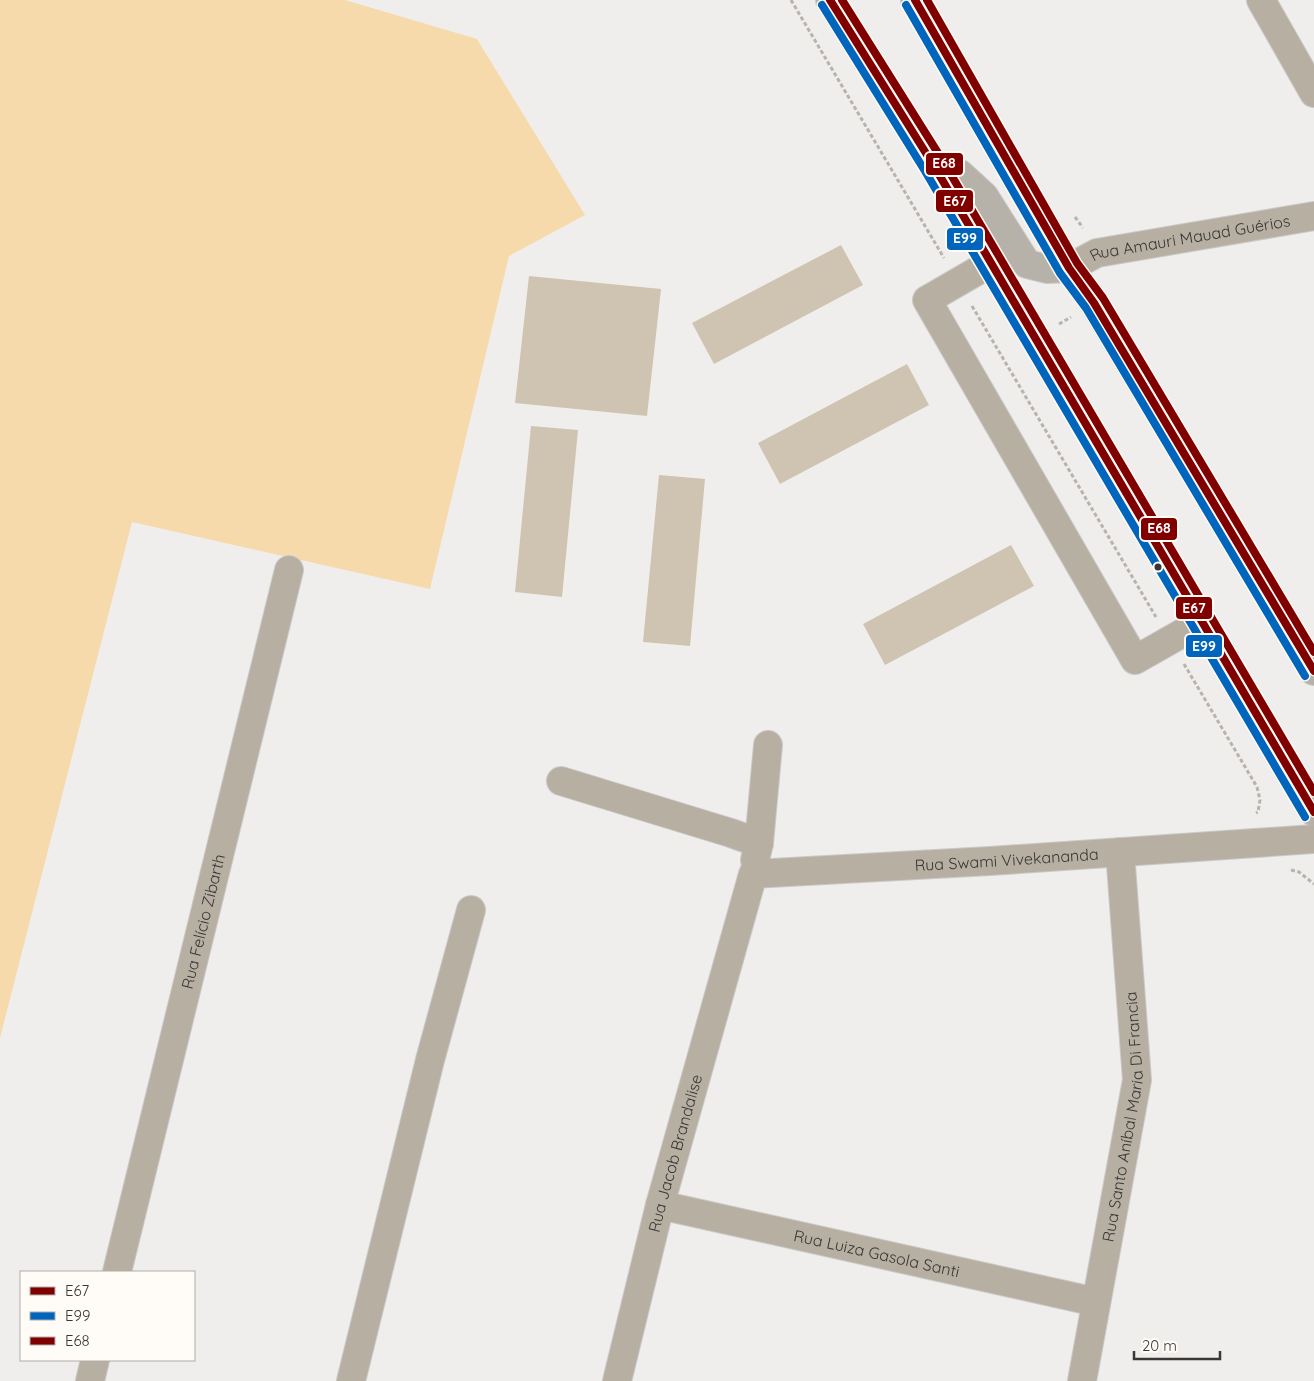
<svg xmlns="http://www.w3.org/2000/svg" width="1314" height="1381" viewBox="0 0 1314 1381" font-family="Quicksand,sans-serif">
<rect width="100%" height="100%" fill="#f0eeec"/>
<!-- green -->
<path fill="#f6daac" d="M 0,0 L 345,0 L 477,39 L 585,215 L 509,256 L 430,589 L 132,522 L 0,1038 Z"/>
<!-- building -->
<g fill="#cfc4b1">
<path d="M 841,245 L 863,285 L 714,364 L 692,323 Z"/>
<path d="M 529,276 L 661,289 L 647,416 L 515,403 Z"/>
<path d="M 907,364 L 929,405 L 780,484 L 758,443 Z"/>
<path d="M 531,426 L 578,430 L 562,597 L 515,592 Z"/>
<path d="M 659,475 L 705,479 L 690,646 L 643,642 Z"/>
<path d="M 1011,545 L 1034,586 L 885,665 L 863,624 Z"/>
</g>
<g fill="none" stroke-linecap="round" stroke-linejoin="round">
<defs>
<g id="minor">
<path d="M 1261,0 L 1314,93"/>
<path d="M 991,263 L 927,300 L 1135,660 L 1202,622"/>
<path id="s1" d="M 1069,268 L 1097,253 L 1314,216"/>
<path d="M 561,781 L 731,833 L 759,843"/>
<path d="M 755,860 L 759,843 L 768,745"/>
<path id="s2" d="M 660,1205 L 1096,1302"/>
<path id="s3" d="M 117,1272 L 289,570"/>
<path d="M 90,1381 L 95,1360"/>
<path d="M 351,1381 L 430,1060 L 471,910"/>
<path id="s4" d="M 617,1381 L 660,1205 L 753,874 L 990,861 L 1314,839"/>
<path id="s5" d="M 1082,1381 L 1137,1080 L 1120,852"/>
</g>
<g id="highway">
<path d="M 830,0 L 934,166 L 1314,812"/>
<path d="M 915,0 L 1069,268 L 1094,303 L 1314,671"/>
<path d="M 934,166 L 960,174 L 984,196 L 1027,264 L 1047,269 L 1069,268"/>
</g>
</defs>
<!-- minor casing -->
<use href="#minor" stroke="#cac9c8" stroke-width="30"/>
<!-- highway casing -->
<use href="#highway" stroke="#cac9c8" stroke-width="30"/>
<!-- path -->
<g stroke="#b9b3ab" stroke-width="3" stroke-dasharray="4 2.5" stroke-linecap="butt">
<path d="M 791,0 L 944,258"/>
<path d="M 1075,217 L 1083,228"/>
<path d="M 972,306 L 1156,617"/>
<path d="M 1059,324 L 1071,317"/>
<path d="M 1184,664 L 1257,787 L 1260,800 L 1258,812 L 1256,813"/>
<path d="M 1291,870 L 1299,872 L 1314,884"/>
</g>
<!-- minor -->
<use href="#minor" stroke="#b7afa2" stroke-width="28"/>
<!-- highway -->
<use href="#highway" stroke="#b6b2a9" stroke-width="28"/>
<defs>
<g id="bus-1">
<path d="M 830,0 L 934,166 L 1314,812"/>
<path d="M 915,0 L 1069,268 L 1094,303 L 1314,671"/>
</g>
<g id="bus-2">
<path d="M 822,5 L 925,171 L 1305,817"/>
<path d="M 906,5 L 1060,273 L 1086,308 L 1305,676"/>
</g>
<g id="bus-3">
<path d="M 842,0 L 943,161 L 1314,792"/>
<path d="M 927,0 L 1077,263 L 1103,298 L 1314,652"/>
</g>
</defs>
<!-- bus-1 casing -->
<use href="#bus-1" stroke="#fffcf7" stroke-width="11"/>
<!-- bus-2 casing -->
<use href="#bus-2" stroke="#fffcf7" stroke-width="11"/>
<!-- bus-3 casing -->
<use href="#bus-3" stroke="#fffcf7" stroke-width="11"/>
<!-- bus-1 -->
<use href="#bus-1" stroke="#800000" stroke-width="8"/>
<!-- bus-2 -->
<use href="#bus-2" stroke="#0065bd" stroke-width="8"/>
<!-- bus-3 -->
<use href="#bus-3" stroke="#800000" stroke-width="8"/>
</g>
<!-- markers -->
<circle fill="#383735" stroke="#fffcf7" stroke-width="2" cx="1158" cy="567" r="4.5"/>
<g text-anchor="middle" stroke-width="5" stroke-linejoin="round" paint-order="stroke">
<!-- street labels -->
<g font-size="16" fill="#383735" stroke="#fffcf7">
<text dy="6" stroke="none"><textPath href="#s1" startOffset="126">Rua Amauri Mauad Guérios</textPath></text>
<text dy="6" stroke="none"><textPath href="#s4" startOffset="779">Rua Swami Vivekananda</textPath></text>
<text dy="6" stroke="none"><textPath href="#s3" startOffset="361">Rua Felício Zibarth</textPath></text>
<text dy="6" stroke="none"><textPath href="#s5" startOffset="268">Rua Santo Aníbal Maria Di Francia</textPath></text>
<text dy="6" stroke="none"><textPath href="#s4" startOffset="235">Rua Jacob Brandalise</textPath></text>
<text dy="6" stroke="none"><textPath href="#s2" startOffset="222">Rua Luiza Gasola Santi</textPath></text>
</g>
</g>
<g stroke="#fffcf7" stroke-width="2">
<rect x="925" y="152" width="39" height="24" rx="5" fill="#800000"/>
<rect x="935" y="189" width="39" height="24" rx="5" fill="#800000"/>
<rect x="946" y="227" width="38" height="24" rx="5" fill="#0065bd"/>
<rect x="1140" y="517" width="38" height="24" rx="5" fill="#800000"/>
<rect x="1175" y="596" width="38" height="24" rx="5" fill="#800000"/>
<rect x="1185" y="634" width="38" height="24" rx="5" fill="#0065bd"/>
</g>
<g font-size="14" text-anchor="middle" font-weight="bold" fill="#fff">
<text x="944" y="168">E68</text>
<text x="955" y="206">E67</text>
<text x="965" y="243">E99</text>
<text x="1159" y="533">E68</text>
<text x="1194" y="613">E67</text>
<text x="1204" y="651">E99</text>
</g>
<!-- legend -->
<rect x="20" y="1271" width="175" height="90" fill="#fffcf7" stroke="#afada9"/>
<rect x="30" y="1287" width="25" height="8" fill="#800000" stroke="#afada9"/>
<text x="65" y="1296" font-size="15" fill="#383735">E67</text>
<rect x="30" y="1312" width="25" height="8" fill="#0065bd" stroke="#afada9"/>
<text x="65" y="1321" font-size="15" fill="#383735">E99</text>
<rect x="30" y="1337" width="25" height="8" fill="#800000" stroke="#afada9"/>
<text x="65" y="1346" font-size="15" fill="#383735">E68</text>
<!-- scale -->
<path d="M1134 1351v8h86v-8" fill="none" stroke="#383735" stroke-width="2.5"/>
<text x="1142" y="1351" font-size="15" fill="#383735" stroke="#fffcf7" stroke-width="4" paint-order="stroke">20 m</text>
</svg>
